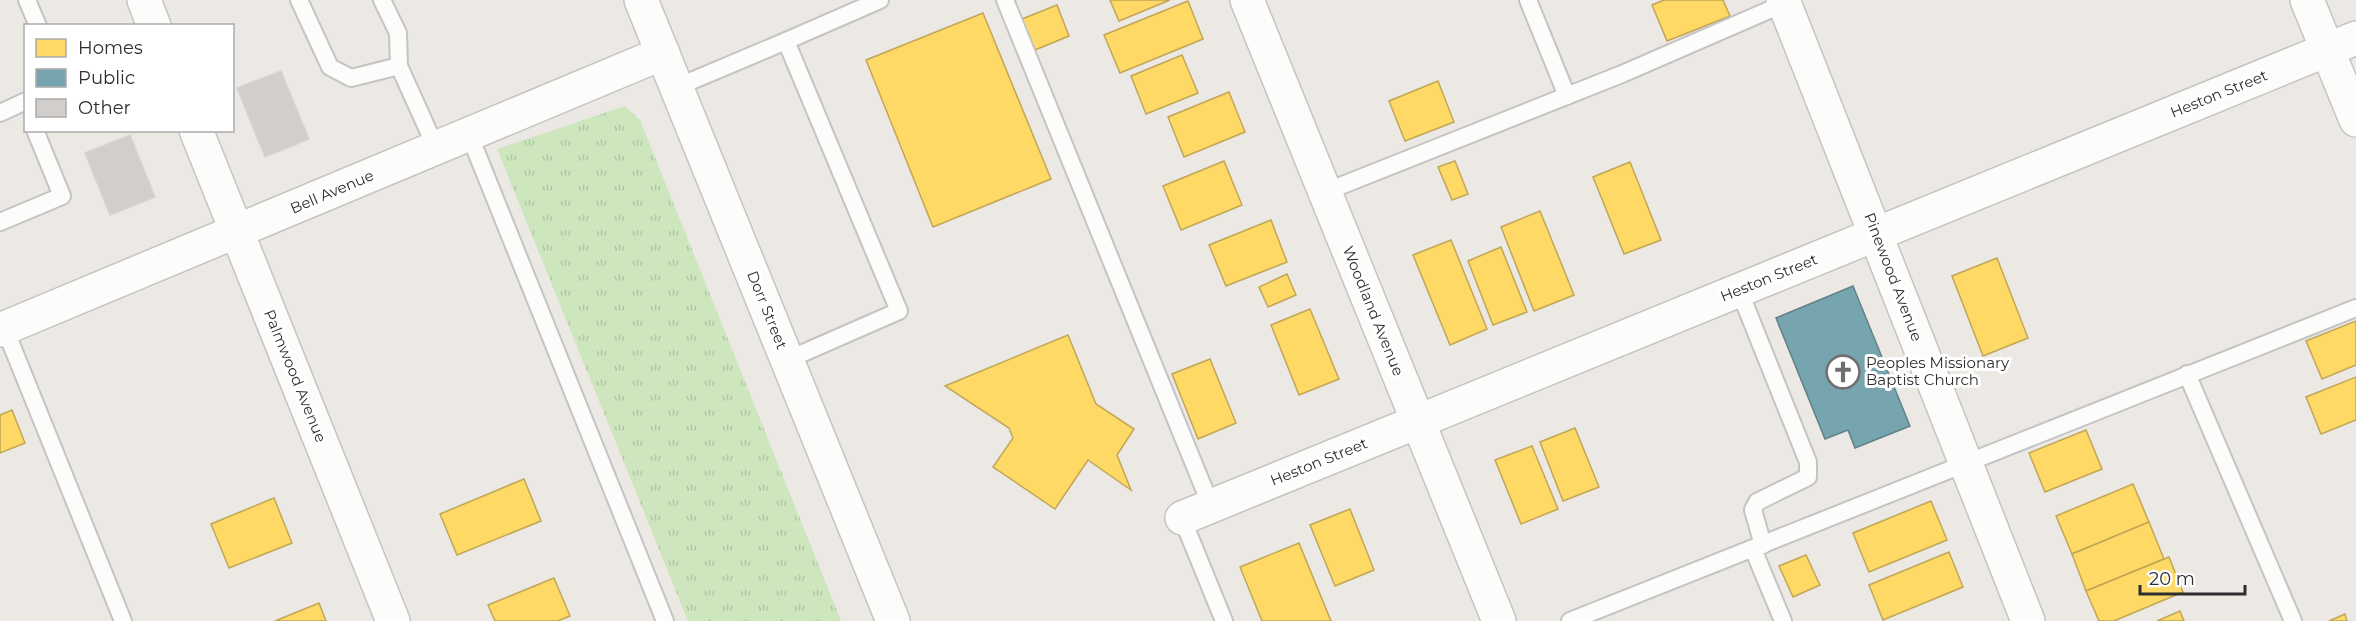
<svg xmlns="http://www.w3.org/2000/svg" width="2356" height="621" viewBox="0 0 2356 621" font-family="Montserrat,sans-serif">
<defs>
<pattern id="grass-tufts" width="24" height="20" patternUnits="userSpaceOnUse" patternTransform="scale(1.5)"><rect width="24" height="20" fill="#cee6be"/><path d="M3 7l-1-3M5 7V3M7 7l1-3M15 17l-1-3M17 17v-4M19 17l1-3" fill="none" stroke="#b1c6a4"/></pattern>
</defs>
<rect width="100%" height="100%" fill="#ece8e4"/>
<!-- grass -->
<path fill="url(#grass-tufts)" d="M 625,106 L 640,120 L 841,621 L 688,621 L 497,149 Z"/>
<!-- homes -->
<g fill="#ffd966" stroke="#c0a655" stroke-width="1.5">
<path d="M 1110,0 L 1170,0 L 1119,21 Z"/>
<path d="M 1664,0 L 1723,0 L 1730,16 L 1667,41 L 1652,5 Z"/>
<path d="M 1188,1 L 1203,39 L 1120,73 L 1104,35 Z"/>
<path d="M 1057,5 L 1069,36 L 1035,50 L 1022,19 Z"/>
<path d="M 983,13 L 1051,179 L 933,227 L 866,60 Z"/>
<path d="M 1182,55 L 1198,93 L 1146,114 L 1131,76 Z"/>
<path d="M 1438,81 L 1454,122 L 1405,141 L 1389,101 Z"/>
<path d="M 1229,92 L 1245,132 L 1184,157 L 1168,117 Z"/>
<path d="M 1224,161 L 1242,205 L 1181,230 L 1163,186 Z"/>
<path d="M 1455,161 L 1468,194 L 1452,200 L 1438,167 Z"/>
<path d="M 1630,162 L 1661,240 L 1624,254 L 1593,177 Z"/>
<path d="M 1540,211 L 1574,295 L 1534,311 L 1501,227 Z"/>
<path d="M 1271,220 L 1287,262 L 1226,286 L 1209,245 Z"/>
<path d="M 1451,240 L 1487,329 L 1450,345 L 1413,255 Z"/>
<path d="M 1501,247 L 1527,312 L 1493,325 L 1468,261 Z"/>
<path d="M 1997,258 L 2028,338 L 1983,356 L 1952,276 Z"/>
<path d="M 1287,274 L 1296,295 L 1268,307 L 1259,287 Z"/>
<path d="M 1310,309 L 1339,379 L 1299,395 L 1271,325 Z"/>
<path d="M 2356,321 L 2356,365 L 2322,379 L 2306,341 Z"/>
<path d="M 1068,335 L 1096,404 L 1134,429 L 1117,455 L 1131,490 L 1088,460 L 1055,509 L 993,467 L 1013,438 L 1009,428 L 945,386 Z"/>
<path d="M 1210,359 L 1236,423 L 1198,439 L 1172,374 Z"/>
<path d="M 2356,377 L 2356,420 L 2321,434 L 2306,397 Z"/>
<path d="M 12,410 L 25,443 L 0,453 L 0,415 Z"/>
<path d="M 1575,428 L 1599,487 L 1563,501 L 1540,442 Z"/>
<path d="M 2086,430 L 2102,469 L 2045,492 L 2029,453 Z"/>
<path d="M 1532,446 L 1558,509 L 1521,524 L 1495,460 Z"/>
<path d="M 524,479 L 541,521 L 457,555 L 440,514 Z"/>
<path d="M 2133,484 L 2149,522 L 2072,554 L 2056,516 Z"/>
<path d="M 274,498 L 292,543 L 229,568 L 211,524 Z"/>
<path d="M 1931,501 L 1947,540 L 1869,572 L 1853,533 Z"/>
<path d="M 1350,509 L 1374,570 L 1335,586 L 1310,525 Z"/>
<path d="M 2149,522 L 2164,559 L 2086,591 L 2072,554 Z"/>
<path d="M 1299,543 L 1331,621 L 1262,621 L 1240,567 Z"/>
<path d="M 1949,552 L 1963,587 L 1883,620 L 1869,585 Z"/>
<path d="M 1806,555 L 1820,585 L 1793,597 L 1779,566 Z"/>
<path d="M 2169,557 L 2183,592 L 2114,621 L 2099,621 L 2086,591 Z"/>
<path d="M 554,578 L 570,616 L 558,621 L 495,621 L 488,605 Z"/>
<path d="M 319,603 L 326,621 L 275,621 Z"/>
<path d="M 2180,611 L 2184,621 L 2157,621 Z"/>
<path d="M 2345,614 L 2347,621 L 2329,621 Z"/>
</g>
<!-- public -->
<path fill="#76a5af" stroke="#608188" stroke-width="1.5" d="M 1853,286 L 1910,426 L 1855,448 L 1848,430 L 1825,439 L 1776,318 Z"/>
<!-- building -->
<g fill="#d1cecb" stroke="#d7d4d0" stroke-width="1.5">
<path d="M 281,71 L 309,139 L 265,157 L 237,88 Z"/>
<path d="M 130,135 L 155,197 L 110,215 L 85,153 Z"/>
</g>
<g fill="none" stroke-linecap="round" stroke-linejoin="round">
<defs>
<g id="service">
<path d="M 27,0 L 38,26"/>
<path d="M 299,0 L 330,67 L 351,78 L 399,66"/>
<path d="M 382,0 L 398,33 L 399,66 L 436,148"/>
<path d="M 1005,0 L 1211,506"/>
<path d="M 1528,0 L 1567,96"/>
<path d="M 677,87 L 786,41"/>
<path d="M 0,113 L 26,101"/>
<path d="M 469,134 L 665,621"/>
<path d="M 1325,192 L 1622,74 L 1790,1"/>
<path d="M 0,222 L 62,196 L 35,130"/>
<path d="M 1739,290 L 1808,462 L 1808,477 L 1757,502 L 1753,510 L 1763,545"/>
<path d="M 3,324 L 123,621"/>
<path d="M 787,360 L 899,311 L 786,41 L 880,0"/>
<path d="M 2187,374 L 2293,621"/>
<path d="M 1182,518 L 1224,621"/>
<path d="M 1753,549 L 1783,621"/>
<path d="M 1570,621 L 2356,308"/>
</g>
<g id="minor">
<path d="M 144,0 L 154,26"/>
<path d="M 1247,0 L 1499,621"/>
<path d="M 1783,0 L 2028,621"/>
<path d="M 196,130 L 393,621"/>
<path d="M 0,330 L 663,53"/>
<path d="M 1182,518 L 2356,38"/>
</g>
<path id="tertiary" d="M 2307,0 L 2356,120"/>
<path id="secondary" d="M 641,0 L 893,621"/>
</defs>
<!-- service casing -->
<use href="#service" stroke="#c5c4c5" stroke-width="20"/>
<!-- minor casing -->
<use href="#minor" stroke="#c5c4c5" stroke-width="36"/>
<!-- tertiary casing -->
<use href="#tertiary" stroke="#c5c4c5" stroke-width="36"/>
<!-- secondary casing -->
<use href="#secondary" stroke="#c5c4c5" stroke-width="36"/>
<!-- service -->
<use href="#service" stroke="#fcfcfb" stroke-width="16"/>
<!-- minor -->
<use href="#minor" stroke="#fcfcfb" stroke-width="33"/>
<!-- tertiary -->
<use href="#tertiary" stroke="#fcfcfb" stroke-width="33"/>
<!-- secondary -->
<use href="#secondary" stroke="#fcfcfb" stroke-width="33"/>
</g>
<!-- icons -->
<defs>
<symbol id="church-ring" viewBox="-11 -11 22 22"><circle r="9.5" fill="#fff" stroke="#706f6e" stroke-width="1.5"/><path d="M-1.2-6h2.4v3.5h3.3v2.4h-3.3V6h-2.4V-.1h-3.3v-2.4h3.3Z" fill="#706f6e"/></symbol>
</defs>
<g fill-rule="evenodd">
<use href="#church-ring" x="1824" y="353" width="38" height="38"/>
</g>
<g text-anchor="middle" stroke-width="6" stroke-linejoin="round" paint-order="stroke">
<!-- street labels -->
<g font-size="15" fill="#2e2e2e" stroke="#fff">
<text transform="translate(2219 94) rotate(-22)" y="5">Heston Street</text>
<text transform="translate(332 192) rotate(-23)" y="5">Bell Avenue</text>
<text transform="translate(1893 277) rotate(69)" y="5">Pinewood Avenue</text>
<text transform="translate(1769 278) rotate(-22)" y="5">Heston Street</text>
<text transform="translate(767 310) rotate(68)" y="5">Dorr Street</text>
<text transform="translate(1373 311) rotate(68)" y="5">Woodland Avenue</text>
<text transform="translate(295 376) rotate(68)" y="5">Palmwood Avenue</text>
<text transform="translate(1319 462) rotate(-22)" y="5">Heston Street</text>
</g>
<!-- poi labels -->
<g font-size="15" fill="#2e2e2e" stroke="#fff" text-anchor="start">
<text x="1866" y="368">Peoples Missionary<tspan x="1866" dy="17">Baptist Church</tspan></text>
</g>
</g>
<!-- legend -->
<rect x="24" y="24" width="210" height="108" fill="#ffffff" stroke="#ababab" stroke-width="1.5"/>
<rect x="36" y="39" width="30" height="18" fill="#ffd966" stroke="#ababab" stroke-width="1.5"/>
<text x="78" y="54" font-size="18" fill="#2e2e2e">Homes</text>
<rect x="36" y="69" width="30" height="18" fill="#76a5af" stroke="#ababab" stroke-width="1.5"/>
<text x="78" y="84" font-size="18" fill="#2e2e2e">Public</text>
<rect x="36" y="99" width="30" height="18" fill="#d1cecb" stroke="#ababab" stroke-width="1.5"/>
<text x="78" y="114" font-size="18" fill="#2e2e2e">Other</text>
<!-- scale -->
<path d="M2140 585v9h105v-9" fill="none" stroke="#2e2e2e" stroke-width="3"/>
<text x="2149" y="585" font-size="18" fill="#2e2e2e" stroke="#ffffff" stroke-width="4.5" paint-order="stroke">20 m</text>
</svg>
